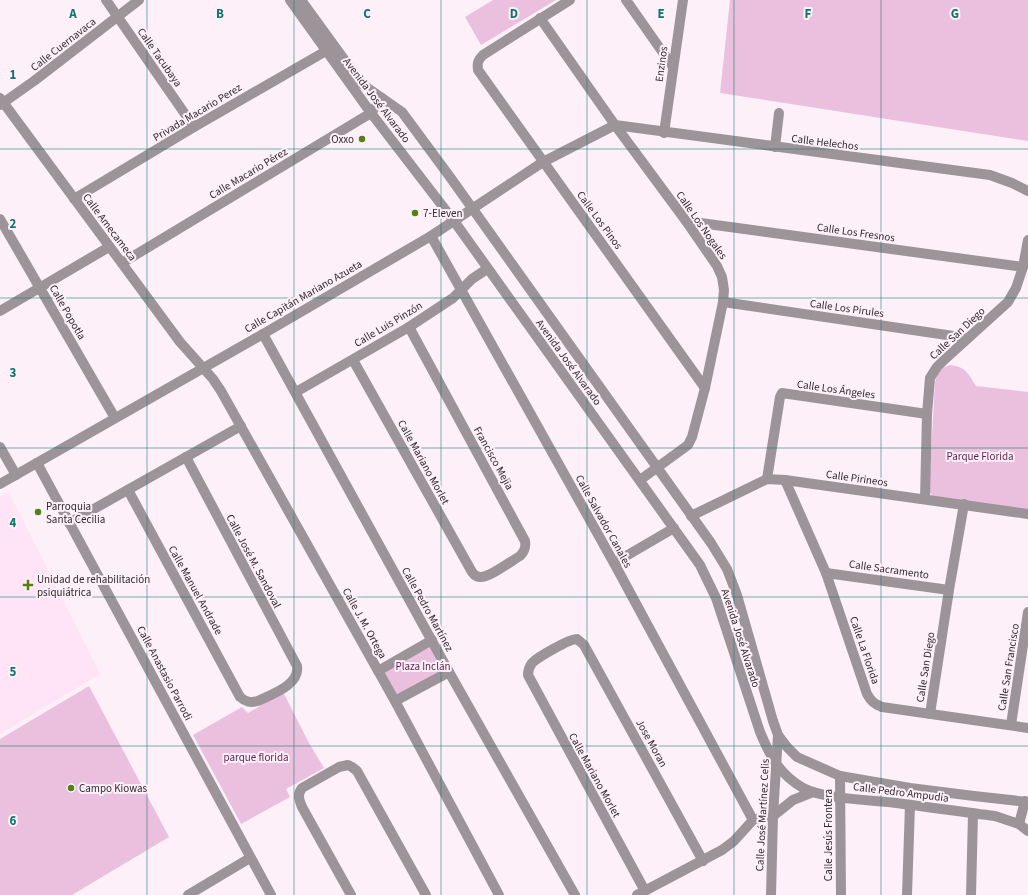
<svg xmlns="http://www.w3.org/2000/svg" width="1028" height="895" viewBox="0 0 1028 895" font-family="'Source Sans 3',sans-serif">
<rect width="100%" height="100%" fill="#fdf0f8"/>
<!-- built -->
<path fill="#ffe3f6" d="M 9,493 L 100,674 L 0,734 L 0,497 Z"/>
<!-- green -->
<g fill="#ebc0de">
<path d="M 493,0 L 556,0 L 481,45 L 465,17 Z"/>
<path d="M 730,0 L 1028,0 L 1028,141 L 720,93 Z"/>
<path d="M 950,365 C 966,367 968,373 976,386 L 1028,392 L 1028,513 L 933,497 L 929,491 L 935,382 C 938,372 941,368 950,365 Z"/>
<path d="M 432,640 L 449,672 L 395,701 L 378,671 Z"/>
<path d="M 89,686 L 169,837 L 72,895 L 0,895 L 0,739 Z"/>
<path d="M 283,692 L 309,743 L 324,768 L 286,789 L 290,797 L 241,824 L 193,735 L 242,707 L 248,713 Z"/>
</g>
<g fill="none" stroke-linecap="round" stroke-linejoin="round">
<!-- minor -->
<g stroke="#9d949a" stroke-width="10">
<path d="M 106,0 L 194,127"/>
<path d="M 570,0 L 483,55 C 478,60 477,63 478,70 L 705,388"/>
<path d="M 626,0 L 673,67"/>
<path d="M 540,18 L 615,125 L 686,221 L 717,266 L 722,277 L 724,290 L 723,302 L 705,388 L 692,437 L 688,445 L 640,480"/>
<path d="M 0,98 L 180,342 L 213,379 L 221,391 L 395,701 L 499,895"/>
<path d="M 0,105 L 34,81 L 139,0"/>
<path d="M 664,133 L 683,0"/>
<path d="M 775,147 L 779,113"/>
<path d="M 74,199 L 194,127 L 333,47"/>
<path d="M 0,219 L 115,418"/>
<path d="M 686,221 L 1023,267"/>
<path d="M 431,236 L 614,563 L 753,820"/>
<path d="M 122,263 L 371,113 L 382,98"/>
<path d="M 723,302 L 967,338"/>
<path d="M 0,311 L 109,247"/>
<path d="M 263,334 L 449,672 L 575,895"/>
<path d="M 353,360 L 472,572 C 474,575 476,577 480,577 C 489,578 511,561 520,556 C 525,551 526,547 525,541 L 409,327"/>
<path d="M 296,392 L 409,327 L 453,298 L 472,279 L 487,269"/>
<path d="M 0,447 L 16,475"/>
<path d="M 37,463 L 271,895"/>
<path d="M 767,479 L 780,397 L 782,393 L 927,414"/>
<path d="M 785,480 L 826,573 L 867,694 C 871,701 874,704 882,707 L 1028,728"/>
<path d="M 0,484 L 263,334 L 431,236 L 543,162 L 615,125 L 990,175 L 1012,183 L 1028,191"/>
<path d="M 128,490 L 240,697 C 246,702 250,703 258,701 C 272,694 300,685 297,666 L 186,457"/>
<path d="M 925,499 L 927,414 L 930,378 L 937,367 L 945,359 L 1008,302 L 1016,288 L 1023,267 L 1028,240"/>
<path d="M 691,516 L 767,479 L 785,480 L 1028,514"/>
<path d="M 69,523 L 241,426"/>
<path d="M 614,563 L 674,528"/>
<path d="M 826,573 L 949,590"/>
<path d="M 378,671 L 432,640"/>
<path d="M 395,701 L 449,672"/>
<path d="M 930,714 L 949,590 L 964,504"/>
<path d="M 1011,725 L 1028,612"/>
<path d="M 840,776 L 841,895"/>
<path d="M 645,891 L 528,675 C 528,670 529,667 532,663 C 538,657 569,639 577,639 L 584,645 L 703,861"/>
<path d="M 188,895 L 250,858"/>
<path d="M 351,895 L 302,807 C 299,799 297,795 302,788 L 339,767 L 348,765 L 352,767 L 357,771 L 426,895"/>
<path d="M 637,895 L 722,850 L 734,841 L 753,820 L 773,816"/>
<path d="M 907,895 L 910,805"/>
<path d="M 971,895 L 973,814"/>
</g>
<!-- tertiary -->
<g stroke="#9d949a" stroke-width="10">
<path d="M 290,0 L 371,113 L 454,221 L 700,565 L 716,598 L 760,732 C 770,756 779,774 803,788 C 824,799 871,800 896,803 C 929,807 962,812 995,816 L 1019,824 L 1028,831"/>
<path d="M 301,0 L 362,84 L 402,112 L 450,177 L 711,543 L 727,569 L 737,595 L 773,721 L 778,735 L 787,747 L 797,757 L 840,776 L 910,788 L 974,796 L 1028,802"/>
<path d="M 773,816 L 793,800 L 813,792"/>
<path d="M 1019,824 L 1025,801"/>
<path d="M 771,895 L 773,816 L 778,735"/>
</g>
</g>
<!-- grid -->
<path fill="none" stroke="#0f766e" stroke-width="1" stroke-opacity="0.55" d="M 147,0 L 147,895M 294,0 L 294,895M 441,0 L 441,895M 587,0 L 587,895M 734,0 L 734,895M 881,0 L 881,895M 0,149 L 1028,149M 0,298 L 1028,298M 0,448 L 1028,448M 0,597 L 1028,597M 0,746 L 1028,746"/>
<!-- markers -->
<g fill="#508214" stroke="#fdf0f8" stroke-width="1.5">
<circle cx="362" cy="139" r="4"/>
<circle cx="415" cy="213" r="4"/>
<circle cx="38" cy="512" r="4"/>
<path d="M26 579h4v4h4v4h-4v4h-4v-4h-4v-4h4z"/>
<circle cx="71" cy="788" r="4"/>
</g>
<g text-anchor="middle" stroke-width="4" stroke-linejoin="round" paint-order="stroke">
<!-- street labels -->
<g font-size="11" fill="#31292f" stroke="#fdf0f8">
<text transform="translate(63 44) rotate(-38)" y="4">Calle Cuernavaca</text>
<text transform="translate(160 57) rotate(55)" y="4">Calle Tacubaya</text>
<text transform="translate(661 64) rotate(-82)" y="4">Enzinos</text>
<text transform="translate(377 100) rotate(53)" y="4">Avenida José Alvarado</text>
<text transform="translate(197 112) rotate(-31)" y="4">Privada Macario Perez</text>
<text transform="translate(825 142) rotate(7)" y="4">Calle Helechos</text>
<text transform="translate(248 173) rotate(-31)" y="4">Calle Macario Pérez</text>
<text transform="translate(600 220) rotate(54)" y="4">Calle Los Pinos</text>
<text transform="translate(702 225) rotate(55)" y="4">Calle Los Nogales</text>
<text transform="translate(110 227) rotate(53)" y="4">Calle Amecameca</text>
<text transform="translate(856 232) rotate(8)" y="4">Calle Los Fresnos</text>
<text transform="translate(303 296) rotate(-30)" y="4">Calle Capitán Mariano Azueta</text>
<text transform="translate(847 308) rotate(8)" y="4">Calle Los Pirules</text>
<text transform="translate(68 312) rotate(60)" y="4">Calle Popotla</text>
<text transform="translate(388 324) rotate(-31)" y="4">Calle Luis Pinzón</text>
<text transform="translate(957 333) rotate(-43)" y="4">Calle San Diego</text>
<text transform="translate(569 362) rotate(54)" y="4">Avenida José Alvarado</text>
<text transform="translate(836 389) rotate(8)" y="4">Calle Los Ángeles</text>
<text transform="translate(494 458) rotate(61)" y="4">Francisco Mejia</text>
<text transform="translate(424 462) rotate(61)" y="4">Calle Mariano Morlet</text>
<text transform="translate(857 478) rotate(8)" y="4">Calle Pirineos</text>
<text transform="translate(604 521) rotate(61)" y="4">Calle Salvador Canales</text>
<text transform="translate(254 561) rotate(62)" y="4">Calle José M. Sandoval</text>
<text transform="translate(889 569) rotate(8)" y="4">Calle Sacramento</text>
<text transform="translate(196 590) rotate(61)" y="4">Calle Manuel Andrade</text>
<text transform="translate(428 609) rotate(61)" y="4">Calle Pedro Martínez</text>
<text transform="translate(365 623) rotate(61)" y="4">Calle J. M. Ortega</text>
<text transform="translate(741 638) rotate(72)" y="4">Avenida José Alvarado</text>
<text transform="translate(865 650) rotate(71)" y="4">Calle La Florida</text>
<text transform="translate(925 667) rotate(-81)" y="4">Calle San Diego</text>
<text transform="translate(1008 667) rotate(-81)" y="4">Calle San Francisco</text>
<text transform="translate(165 673) rotate(62)" y="4">Calle Anastasio Parrodi</text>
<text transform="translate(652 743) rotate(61)" y="4">Jose Moran</text>
<text transform="translate(595 775) rotate(61)" y="4">Calle Mariano Morlet</text>
<text transform="translate(901 792) rotate(7)" y="4">Calle Pedro Ampudia</text>
<text transform="translate(762 815) rotate(-87)" y="4">Calle José Martínez Celis</text>
<text transform="translate(828 835) rotate(-90)" y="4">Calle Jesús Frontera</text>
</g>
<!-- poi labels -->
<g font-size="11" fill="#31292f" stroke="#fdf0f8" text-anchor="start">
<text x="354" y="143" text-anchor="end">Oxxo</text>
<text x="423" y="217">7-Eleven</text>
<text x="46" y="510">Parroquia<tspan x="46" dy="13">Santa Cecilia</tspan></text>
<text x="37" y="583">Unidad de rehabilitación<tspan x="37" dy="13">psiquiátrica</tspan></text>
<text x="79" y="792">Campo Kiowas</text>
</g>
<!-- park labels -->
<g font-size="11" fill="#5f1e50" stroke="#fdf0f8">
<text x="980" y="460">Parque Florida</text>
<text x="423" y="670">Plaza Inclán</text>
<text x="256" y="761">parque florida</text>
</g>
</g>
<g font-size="13" text-anchor="middle" font-weight="bold" fill="#0f766e" stroke="#fdf0f8" stroke-width="4" stroke-linejoin="round" paint-order="stroke">
<text x="73" y="18">A</text>
<text x="220" y="18">B</text>
<text x="367" y="18">C</text>
<text x="514" y="18">D</text>
<text x="661" y="18">E</text>
<text x="808" y="18">F</text>
<text x="955" y="18">G</text>
<text x="13" y="79">1</text>
<text x="13" y="228">2</text>
<text x="13" y="377">3</text>
<text x="13" y="527">4</text>
<text x="13" y="676">5</text>
<text x="13" y="825">6</text>
</g>
</svg>
